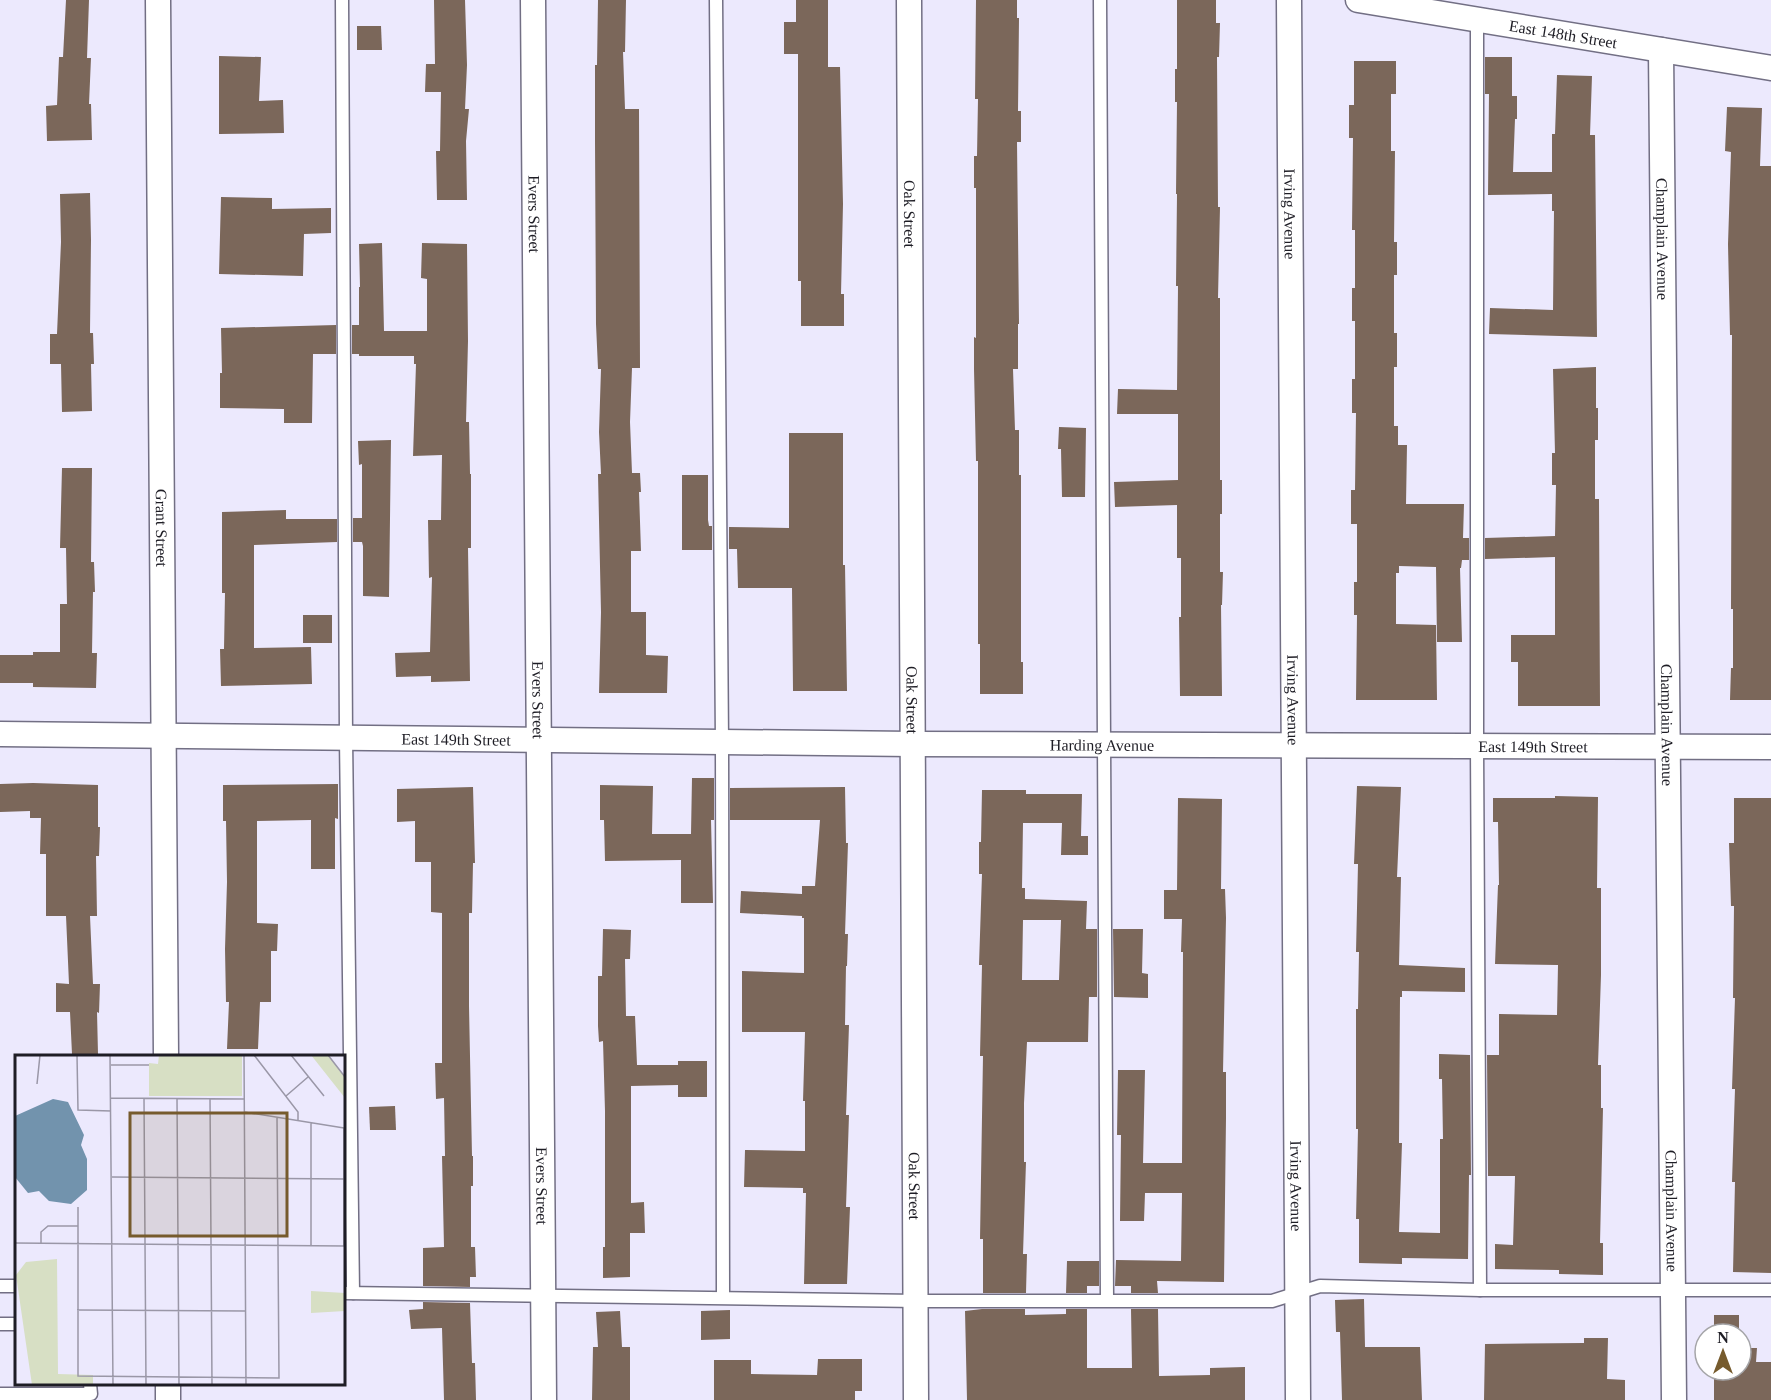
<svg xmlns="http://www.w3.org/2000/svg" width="1771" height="1400" viewBox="0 0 1771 1400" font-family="'Times New Roman',serif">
<rect width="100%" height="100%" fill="#ece9fd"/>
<!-- building -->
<g fill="#7b675a" fill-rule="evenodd">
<path d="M 66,0 L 89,0 L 87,58 L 91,58 L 89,104 L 91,104 L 92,140 L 47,141 L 46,106 L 57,105 L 59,57 L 63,57 Z"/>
<path d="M 434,0 L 465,0 L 467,65 L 465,109 L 469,109 L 466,141 L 467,200 L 437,200 L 436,151 L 440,151 L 441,92 L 425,92 L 426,64 L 435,64 Z"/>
<path d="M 598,0 L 626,0 L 625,52 L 623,52 L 625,109 L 639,109 L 640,368 L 632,368 L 630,422 L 632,473 L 640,473 L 641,492 L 639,492 L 641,551 L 631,551 L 631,612 L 646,612 L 646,655 L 668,656 L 667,693 L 599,693 L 601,612 L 598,474 L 601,474 L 599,432 L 601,369 L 598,369 L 596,324 L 595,141 L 595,65 L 597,65 Z"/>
<path d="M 796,0 L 828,0 L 828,67 L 840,67 L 843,204 L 841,294 L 844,294 L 844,326 L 801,326 L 801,281 L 798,281 L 798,54 L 784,54 L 784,22 L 796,22 Z"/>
<path d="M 976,0 L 1017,0 L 1017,18 L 1019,18 L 1018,111 L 1021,111 L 1021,142 L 1017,142 L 1019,324 L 1018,324 L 1018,369 L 1013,369 L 1015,430 L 1019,430 L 1019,475 L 1021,475 L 1021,662 L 1023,662 L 1023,694 L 980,694 L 980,644 L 978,644 L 978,461 L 976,461 L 974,369 L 974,337 L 976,338 L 976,188 L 974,188 L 974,156 L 977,156 L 978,99 L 975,99 Z"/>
<path d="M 1177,0 L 1216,0 L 1216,23 L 1220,23 L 1219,57 L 1217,57 L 1218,207 L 1220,207 L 1218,298 L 1220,298 L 1220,480 L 1222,480 L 1222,514 L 1220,514 L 1220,572 L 1223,572 L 1222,605 L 1221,605 L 1222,696 L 1180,696 L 1179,617 L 1181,617 L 1181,558 L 1177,558 L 1177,505 L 1115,507 L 1114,482 L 1178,480 L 1178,414 L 1117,414 L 1118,389 L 1177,390 L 1178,286 L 1176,286 L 1177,194 L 1176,194 L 1177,102 L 1175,102 L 1175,69 L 1177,69 Z"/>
<path d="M 357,26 L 381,26 L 382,50 L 357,50 Z"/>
<path d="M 219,56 L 261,57 L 259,101 L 283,100 L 284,133 L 219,134 Z"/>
<path d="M 1485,57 L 1512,57 L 1512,96 L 1517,96 L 1517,119 L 1515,119 L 1513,172 L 1552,172 L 1552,134 L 1555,134 L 1557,75 L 1592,76 L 1590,135 L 1595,135 L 1597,337 L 1489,334 L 1490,308 L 1553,310 L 1554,211 L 1552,211 L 1552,194 L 1488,195 L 1489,94 L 1485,94 Z"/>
<path d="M 1354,61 L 1396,61 L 1396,94 L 1391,94 L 1391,151 L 1395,151 L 1394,242 L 1397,242 L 1397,275 L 1394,275 L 1394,333 L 1397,333 L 1397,367 L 1394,367 L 1394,426 L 1398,426 L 1398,445 L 1407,445 L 1406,504 L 1464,504 L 1463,538 L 1469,538 L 1469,560 L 1462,560 L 1461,568 L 1460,568 L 1462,642 L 1437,642 L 1436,567 L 1399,566 L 1399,573 L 1396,573 L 1396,624 L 1436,625 L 1437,700 L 1356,700 L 1357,615 L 1354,615 L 1354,582 L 1357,582 L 1357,524 L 1351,524 L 1351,490 L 1355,490 L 1356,413 L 1352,413 L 1352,379 L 1355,379 L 1355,321 L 1352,321 L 1352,288 L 1355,288 L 1355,230 L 1352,230 L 1353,138 L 1349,138 L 1349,105 L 1354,105 Z"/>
<path d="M 1727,107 L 1762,108 L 1760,166 L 1771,166 L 1771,700 L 1730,700 L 1731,668 L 1733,668 L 1733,609 L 1731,609 L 1732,335 L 1730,335 L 1728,244 L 1731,152 L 1725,151 Z"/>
<path d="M 90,193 L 91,240 L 90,333 L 93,333 L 94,364 L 91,364 L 92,411 L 62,412 L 61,364 L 50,364 L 50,334 L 57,334 L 61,242 L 60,194 Z"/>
<path d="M 221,197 L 272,198 L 272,209 L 331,208 L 331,233 L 304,234 L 303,276 L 219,274 Z"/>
<path d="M 382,243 L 384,331 L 427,331 L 427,279 L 421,278 L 422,243 L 467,244 L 468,341 L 466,422 L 469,422 L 470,474 L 471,474 L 471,548 L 468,548 L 470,681 L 431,682 L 431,676 L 396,677 L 395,653 L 430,652 L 432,577 L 429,578 L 428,520 L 441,520 L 442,455 L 413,456 L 416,364 L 414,364 L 414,356 L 359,356 L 359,354 L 352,354 L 352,325 L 359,325 L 359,287 L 360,287 L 359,244 Z"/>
<path d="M 336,325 L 336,354 L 313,354 L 312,423 L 284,423 L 284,409 L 220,408 L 220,373 L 222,373 L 221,328 Z"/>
<path d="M 1596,367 L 1596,408 L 1598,408 L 1598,440 L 1595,440 L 1595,499 L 1599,499 L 1600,706 L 1518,706 L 1518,662 L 1511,662 L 1511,635 L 1555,635 L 1555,557 L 1485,559 L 1485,538 L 1555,536 L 1556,485 L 1552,485 L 1552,453 L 1555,453 L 1553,369 Z"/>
<path d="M 1059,427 L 1086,428 L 1085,497 L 1062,497 L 1061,449 L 1058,449 Z"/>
<path d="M 789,433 L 843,433 L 843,565 L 845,565 L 847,691 L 793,691 L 792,588 L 738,588 L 737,549 L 729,549 L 729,527 L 789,528 Z"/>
<path d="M 391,440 L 389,597 L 363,596 L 363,546 L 362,542 L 353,542 L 353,518 L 362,518 L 362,464 L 359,465 L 358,441 Z"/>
<path d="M 62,468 L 92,468 L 91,562 L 94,562 L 95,592 L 93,592 L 92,653 L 97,653 L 96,688 L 33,687 L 33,683 L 0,683 L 0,655 L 33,655 L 33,652 L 60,652 L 60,604 L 67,604 L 66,548 L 60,548 Z"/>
<path d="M 682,475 L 708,475 L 708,520 L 709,526 L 712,526 L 712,550 L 682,550 Z"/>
<path d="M 286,510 L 286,519 L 337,519 L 337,542 L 254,545 L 254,648 L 311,647 L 312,684 L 221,686 L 220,649 L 224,649 L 225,593 L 222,593 L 222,512 Z"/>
<rect x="303" y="615" width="29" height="28"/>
<path d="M 692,778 L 714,778 L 714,820 L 711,820 L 713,903 L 681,903 L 681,860 L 605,861 L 604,820 L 600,820 L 600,785 L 653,786 L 652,834 L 691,834 Z"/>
<path d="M 33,783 L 98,785 L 98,827 L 100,827 L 99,856 L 96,856 L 97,916 L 90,916 L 93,984 L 100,984 L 99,1013 L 97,1012 L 98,1054 L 72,1054 L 70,1012 L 56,1012 L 56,983 L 69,984 L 66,916 L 46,916 L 46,854 L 40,854 L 41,818 L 30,818 L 30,811 L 0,812 L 0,784 Z"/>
<path d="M 338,784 L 338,819 L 335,818 L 335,869 L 311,869 L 311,820 L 257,821 L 257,923 L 278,924 L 277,951 L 271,951 L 271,1002 L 260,1002 L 258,1049 L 227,1049 L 229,1002 L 226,1002 L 225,949 L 227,882 L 226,821 L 223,821 L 223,785 Z"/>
<path d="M 1357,786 L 1401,787 L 1397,877 L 1401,877 L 1399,965 L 1465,968 L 1465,992 L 1402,991 L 1402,997 L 1400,997 L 1399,1143 L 1402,1143 L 1399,1232 L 1440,1233 L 1440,1139 L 1443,1139 L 1442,1079 L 1439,1079 L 1439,1054 L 1470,1055 L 1471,1175 L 1469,1175 L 1468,1259 L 1402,1258 L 1402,1264 L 1359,1263 L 1359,1219 L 1356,1219 L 1358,1129 L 1356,1129 L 1356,1009 L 1358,1009 L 1359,952 L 1356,952 L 1358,864 L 1354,864 Z"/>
<path d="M 473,787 L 475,863 L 473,863 L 472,913 L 469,913 L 469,1006 L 472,1156 L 473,1156 L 473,1186 L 471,1186 L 471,1247 L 475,1247 L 476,1277 L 470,1277 L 470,1287 L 423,1286 L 423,1248 L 444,1247 L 442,1156 L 445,1156 L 444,1098 L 436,1099 L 435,1063 L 442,1063 L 442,913 L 431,912 L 431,862 L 415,862 L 415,821 L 397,822 L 397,789 Z"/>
<path d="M 845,787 L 846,843 L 848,843 L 845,934 L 848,934 L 847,966 L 846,966 L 845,1025 L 849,1025 L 846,1115 L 849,1115 L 846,1207 L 850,1207 L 847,1284 L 804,1284 L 806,1193 L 803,1193 L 803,1188 L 744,1187 L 745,1150 L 805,1151 L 805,1101 L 803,1101 L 805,1032 L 742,1032 L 742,971 L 804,973 L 804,918 L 802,918 L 802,916 L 740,913 L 741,891 L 802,894 L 802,886 L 815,886 L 820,820 L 730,820 L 730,788 Z"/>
<path d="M 982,790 L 1026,790 L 1026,794 L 1082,794 L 1081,836 L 1088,836 L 1088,855 L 1061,855 L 1062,823 L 1023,823 L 1022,888 L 1025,888 L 1025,899 L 1087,901 L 1086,929 L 1097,929 L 1097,997 L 1089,997 L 1088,1042 L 1027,1042 L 1024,1103 L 1024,1162 L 1026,1162 L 1023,1254 L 1027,1254 L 1026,1293 L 983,1293 L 983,1239 L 980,1239 L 983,1056 L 980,1056 L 982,965 L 979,965 L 982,874 L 979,874 L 979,842 L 981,842 ZM 1023,920 L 1061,920 L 1059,980 L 1022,980 Z"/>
<path d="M 1555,796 L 1598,797 L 1597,888 L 1601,888 L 1601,975 L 1598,1065 L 1601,1065 L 1601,1108 L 1603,1108 L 1600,1243 L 1603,1243 L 1603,1275 L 1559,1274 L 1559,1270 L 1495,1269 L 1495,1244 L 1513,1245 L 1515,1176 L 1488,1176 L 1487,1055 L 1499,1055 L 1499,1014 L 1557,1015 L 1558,965 L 1495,964 L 1498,885 L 1499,885 L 1498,822 L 1493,822 L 1493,798 L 1555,798 Z"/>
<path d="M 1178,798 L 1222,799 L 1221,889 L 1225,889 L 1226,918 L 1223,1072 L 1226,1072 L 1226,1118 L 1224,1282 L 1157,1281 L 1158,1293 L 1131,1293 L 1131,1286 L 1115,1286 L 1116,1260 L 1181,1261 L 1182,1193 L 1145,1193 L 1144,1221 L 1120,1221 L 1121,1135 L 1117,1135 L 1118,1070 L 1145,1070 L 1143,1163 L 1182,1163 L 1183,952 L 1181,952 L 1182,919 L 1164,919 L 1164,890 L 1177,890 Z"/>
<path d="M 1734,798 L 1771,798 L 1771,1273 L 1733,1272 L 1735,1182 L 1732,1182 L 1735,1089 L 1732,1089 L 1735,998 L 1733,998 L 1734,906 L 1731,906 L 1729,843 L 1734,843 Z"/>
<path d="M 603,929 L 631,930 L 630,959 L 625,959 L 626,1016 L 635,1016 L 637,1065 L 678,1065 L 678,1061 L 707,1061 L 707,1097 L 678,1097 L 678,1085 L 631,1086 L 631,1203 L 644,1202 L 645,1233 L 630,1233 L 630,1277 L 603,1278 L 603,1247 L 605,1247 L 605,1111 L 603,1041 L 599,1042 L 598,1026 L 598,976 L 602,976 Z"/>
<path d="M 1113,929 L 1143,929 L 1142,973 L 1148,974 L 1148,998 L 1114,997 Z"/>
<path d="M 395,1106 L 396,1130 L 370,1130 L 369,1107 Z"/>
<path d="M 1067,1261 L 1099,1261 L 1099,1286 L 1087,1286 L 1087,1293 L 1066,1293 Z"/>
<path d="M 1364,1299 L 1365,1347 L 1420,1347 L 1422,1400 L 1342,1400 L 1340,1332 L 1336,1332 L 1335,1300 Z"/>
<path d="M 423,1302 L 470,1303 L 472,1363 L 475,1363 L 476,1400 L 444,1400 L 442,1328 L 411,1329 L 409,1310 L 423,1309 Z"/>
<path d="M 982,1309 L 1025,1309 L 1025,1315 L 1066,1314 L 1066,1309 L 1087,1309 L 1087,1368 L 1132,1368 L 1131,1309 L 1158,1309 L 1159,1376 L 1210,1375 L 1210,1368 L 1245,1367 L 1245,1400 L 967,1400 L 965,1311 Z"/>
<path d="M 730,1310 L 730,1339 L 701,1340 L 701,1311 Z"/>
<path d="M 620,1311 L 622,1347 L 630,1347 L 630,1400 L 592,1400 L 593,1347 L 598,1347 L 596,1312 Z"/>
<rect x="1714" y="1315" width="25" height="19"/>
<path d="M 1584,1338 L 1608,1338 L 1607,1379 L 1625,1380 L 1625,1400 L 1484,1400 L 1485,1344 L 1584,1343 Z"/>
<path d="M 1741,1348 L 1757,1348 L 1756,1362 L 1771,1362 L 1771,1400 L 1714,1400 L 1714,1370 L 1741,1370 Z"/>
<path d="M 818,1359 L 862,1359 L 862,1391 L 855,1391 L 855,1400 L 714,1400 L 714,1360 L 751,1360 L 751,1374 L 817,1375 Z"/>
</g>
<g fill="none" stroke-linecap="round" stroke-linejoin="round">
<defs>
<g id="service">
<path d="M 342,0 L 346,738 L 353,1293"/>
<path d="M 716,0 L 722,742 L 723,1297"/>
<path d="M 1100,0 L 1107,1300"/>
<path d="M 1477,18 L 1477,746 L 1480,1290"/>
<path d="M 0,1286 L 16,1286"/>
<path d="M 344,1293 L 917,1301 L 1272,1301 L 1320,1286 L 1480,1290 L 1771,1290"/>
<path d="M 0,1324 L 16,1324"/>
<path d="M 0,1394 L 91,1394 L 90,1384"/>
</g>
<g id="minor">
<path id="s1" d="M 158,0 L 166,1056"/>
<path id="s2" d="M 533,0 L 544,1400"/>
<path id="s3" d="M 909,0 L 916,1400"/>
<path id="s4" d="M 1289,0 L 1298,1400"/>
<path id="s5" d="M 1358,0 L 1771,68"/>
<path id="s6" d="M 1661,50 L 1674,1400"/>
<path id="s7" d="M 0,734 L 912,744 L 1771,747"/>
<path d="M 168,1384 L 168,1400"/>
</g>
</defs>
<!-- service casing -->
<use href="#service" stroke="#726f84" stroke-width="15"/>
<!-- minor casing -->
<use href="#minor" stroke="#726f84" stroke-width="27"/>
<!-- service -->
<use href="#service" stroke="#fff" stroke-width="12"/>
<!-- minor -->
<use href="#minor" stroke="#fff" stroke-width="24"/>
</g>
<g text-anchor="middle" stroke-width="6" stroke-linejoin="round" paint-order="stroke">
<!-- street labels -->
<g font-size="16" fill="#1e1d25" stroke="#fff">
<text dy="6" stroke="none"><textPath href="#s5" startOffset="208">East 148th Street</textPath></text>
<text dy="6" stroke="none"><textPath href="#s2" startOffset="214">Evers Street</textPath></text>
<text dy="6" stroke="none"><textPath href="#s3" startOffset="214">Oak Street</textPath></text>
<text dy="6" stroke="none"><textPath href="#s4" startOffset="214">Irving Avenue</textPath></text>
<text dy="6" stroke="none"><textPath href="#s6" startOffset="189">Champlain Avenue</textPath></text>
<text dy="6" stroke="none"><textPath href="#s1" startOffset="528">Grant Street</textPath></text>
<text dy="6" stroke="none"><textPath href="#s2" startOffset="700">Evers Street</textPath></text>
<text dy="6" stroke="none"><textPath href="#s3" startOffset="700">Oak Street</textPath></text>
<text dy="6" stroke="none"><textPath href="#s4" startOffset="700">Irving Avenue</textPath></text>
<text dy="6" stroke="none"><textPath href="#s6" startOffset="675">Champlain Avenue</textPath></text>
<text dy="6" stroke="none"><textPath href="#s7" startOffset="456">East 149th Street</textPath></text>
<text dy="6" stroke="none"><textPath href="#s7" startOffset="1102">Harding Avenue</textPath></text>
<text dy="6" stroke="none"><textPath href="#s7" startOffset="1533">East 149th Street</textPath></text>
<text dy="6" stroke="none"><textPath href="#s2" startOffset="1186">Evers Street</textPath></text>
<text dy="6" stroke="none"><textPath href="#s3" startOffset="1186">Oak Street</textPath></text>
<text dy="6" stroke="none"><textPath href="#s4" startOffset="1186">Irving Avenue</textPath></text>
<text dy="6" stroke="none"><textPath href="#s6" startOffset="1161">Champlain Avenue</textPath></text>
</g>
</g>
<!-- overview -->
<g transform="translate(15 1055)">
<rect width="330" height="330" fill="#ece9fd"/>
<path d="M 296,0 L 313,0 L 330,22 L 330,43 ZM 42,204 L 43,319 L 78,320 L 78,330 L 17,330 L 1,220 L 11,207 ZM 296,236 L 330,238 L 330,256 L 296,258 Z" fill="#d7dfc4"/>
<path d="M 144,0 L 227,0 L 227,41 L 134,41 L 134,8 L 143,9 Z" fill="#d7dfc4"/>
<path d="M 38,44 L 53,47 L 69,80 L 66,90 L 72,104 L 72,135 L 56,149 L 34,146 L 24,136 L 13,138 L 0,122 L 0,61 Z" fill="#7293ad"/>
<path fill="none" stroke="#9a97a7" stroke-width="1.5" d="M 62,0 L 63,55 L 96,56M 95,0 L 98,330M 229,0 L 231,330M 239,0 L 283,57 L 283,65M 276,0 L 309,41M 313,0 L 330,22M 96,10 L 134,10M 22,29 L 25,0M 271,41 L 293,22M 96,43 L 229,44M 129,43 L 131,330M 162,43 L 164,330M 195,44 L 197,330M 229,57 L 329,73M 296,68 L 296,191M 97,122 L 330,124M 63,152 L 63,321 L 264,323 L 262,62M 0,188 L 330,191M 26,188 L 26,177 L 33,171 L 63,171M 329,191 L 329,73M 62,255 L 230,256"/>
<path fill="#765b2d" fill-opacity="0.15" stroke="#765b2d" stroke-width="3" d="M 115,58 L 272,58 L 272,181 L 115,181 Z"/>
<rect width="330" height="330" fill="none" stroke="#1e1d25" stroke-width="3"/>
</g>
<!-- north arrow -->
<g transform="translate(1723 1352)"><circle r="28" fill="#ffffff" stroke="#a5a5a8" stroke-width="1.5"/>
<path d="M0-4.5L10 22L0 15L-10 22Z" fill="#765b2d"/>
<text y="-9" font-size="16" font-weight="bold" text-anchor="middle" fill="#1e1d25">N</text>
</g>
</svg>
